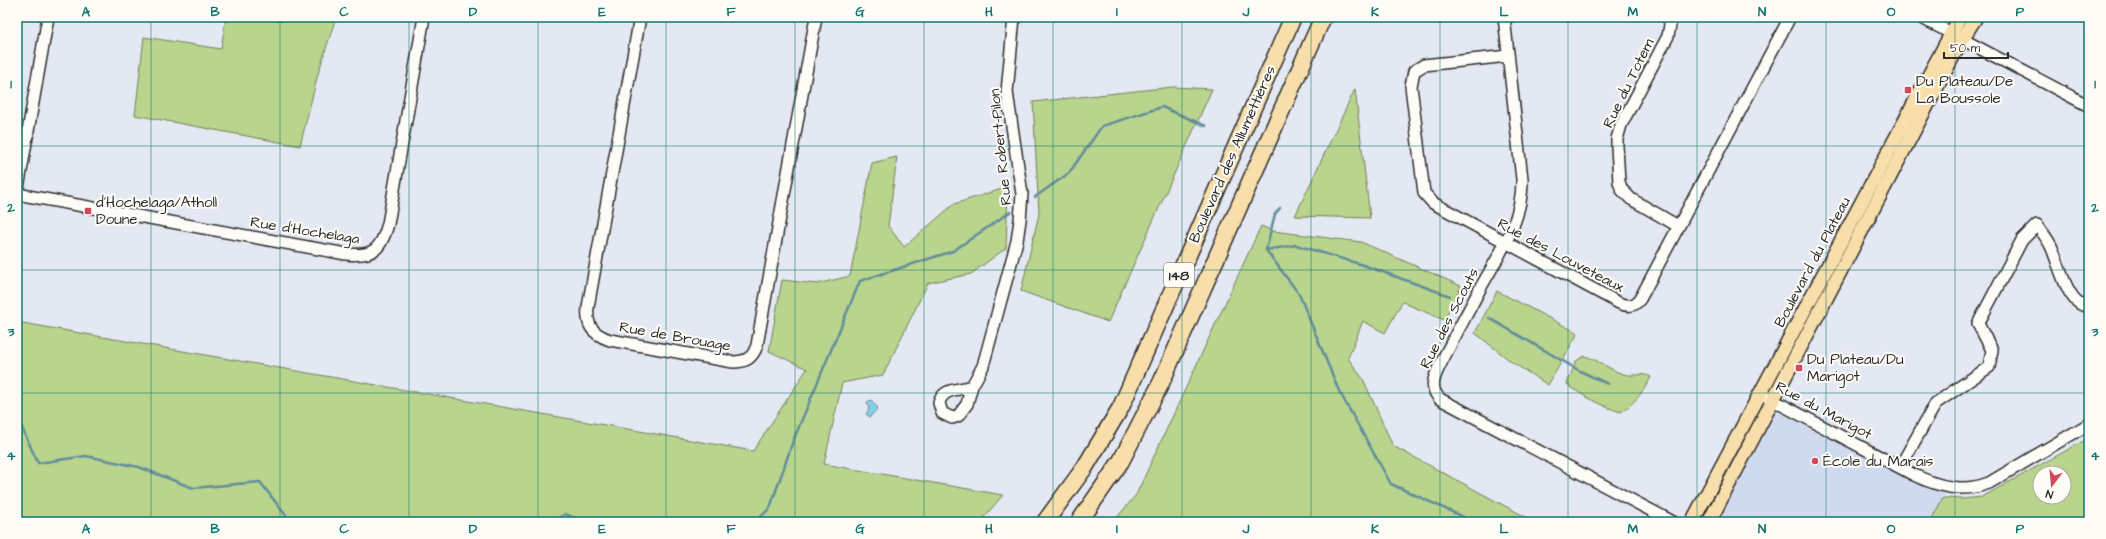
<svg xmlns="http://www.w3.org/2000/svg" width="2106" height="539" viewBox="0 0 2106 539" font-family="'Architects Daughter',sans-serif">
<rect width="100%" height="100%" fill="#e3e8f2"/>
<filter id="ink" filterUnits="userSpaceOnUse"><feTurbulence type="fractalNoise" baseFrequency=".025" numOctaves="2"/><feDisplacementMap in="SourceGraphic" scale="8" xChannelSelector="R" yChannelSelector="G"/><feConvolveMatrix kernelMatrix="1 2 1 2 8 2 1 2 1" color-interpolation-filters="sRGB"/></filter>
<g filter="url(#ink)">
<!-- built -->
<g fill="#d0daef">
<path d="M 1920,17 L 1960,17 L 1951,33 Z"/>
<path d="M 1773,400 L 1949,487 L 1930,522 L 1709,522 Z"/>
</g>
<!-- green -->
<g fill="#b9d48c" stroke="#72805c" fill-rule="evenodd">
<path d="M 226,17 L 336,17 L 318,74 L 300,146 L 135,115 L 144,37 L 221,49 Z"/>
<path d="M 1173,87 L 1212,89 L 1108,322 L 1021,291 L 1039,214 L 1033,102 Z"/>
<path d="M 1355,89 L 1370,218 L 1295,216 Z"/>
<path d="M 897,157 L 888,226 L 904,247 L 954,204 L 1008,187 L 1006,248 L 971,274 L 928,283 L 883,375 L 842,383 L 824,464 L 1003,495 L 980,522 L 17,522 L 17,322 L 753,451 L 807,369 L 769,351 L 782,280 L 817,284 L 850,276 L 872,163 Z"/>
<path d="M 1261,226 L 1273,231 L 1361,242 L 1461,286 L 1444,320 L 1402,302 L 1385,333 L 1363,321 L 1348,358 L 1363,379 L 1393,446 L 1535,522 L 1113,522 L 1136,495 Z"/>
<path d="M 1497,291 L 1578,333 L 1548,385 L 1513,363 L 1475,333 Z"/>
<path d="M 1585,356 C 1599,360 1610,370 1623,374 C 1633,377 1643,372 1651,377 C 1644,391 1635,403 1621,412 C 1601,406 1584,397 1567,384 L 1576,361 Z"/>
<path d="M 2089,438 L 2089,522 L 1930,522 L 1943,498 L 1962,499 L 1982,497 ZM 2040,473 L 2064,473 L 2064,497 L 2040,497 Z"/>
</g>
<!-- water -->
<path fill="#86d0e7" stroke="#628e9c" d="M 871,400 L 878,408 L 870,417 L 866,414 L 869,409 L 867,402 Z"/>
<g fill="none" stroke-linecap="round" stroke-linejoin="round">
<!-- stream -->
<g stroke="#628e9c" stroke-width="2.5">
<path d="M 1035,197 L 1069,173 L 1102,126 L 1162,107 L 1206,126"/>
<path d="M 1280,208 L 1275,214 L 1266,250 L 1299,294 L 1339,391 L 1391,484 L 1474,522"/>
<path d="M 1266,250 L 1296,245 L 1363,265 L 1450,296"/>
<path d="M 1489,318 L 1580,371 L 1608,384"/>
<path d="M 17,417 L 38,463 L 86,456 L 139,467 L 193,488 L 260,482 L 291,522"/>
<path d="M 552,522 L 565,514 L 585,522"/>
<path d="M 755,522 L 770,508 L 793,441 L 860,281 L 953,251 L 1010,212"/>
</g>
<defs>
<g id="minor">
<path d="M 640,17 L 588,307 C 586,325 592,334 610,340 L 733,362 C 746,362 753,358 757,345 L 816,17"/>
<path d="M 1504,17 L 1522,179 C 1523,220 1500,253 1481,287 C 1467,314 1452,341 1438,369 C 1433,380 1430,389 1440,399 L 1673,522"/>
<path d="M 1669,17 L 1670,25 L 1668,36 L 1621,125 L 1617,139 L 1617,146 L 1619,182 L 1622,190 L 1631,199 L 1678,226"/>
<path d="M 1920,17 L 1951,33"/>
<path d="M 1962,39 L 2089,106"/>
<path d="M 1508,56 L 1424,65 L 1414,71 L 1411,86 L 1424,193 L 1433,203 L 1619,303 C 1628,307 1635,306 1640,299 L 1790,17"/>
<path d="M 17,194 L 346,254 C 374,257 381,249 388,224 L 424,17"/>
<path d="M 17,194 L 48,17"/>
<path d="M 972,386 C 959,391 943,387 939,403 L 942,413 L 952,418 L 958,416 L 967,404 L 972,386 L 983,366 L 1017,241 L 1020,220 L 1022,194 L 1007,92 L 1014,17"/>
<path d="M 1767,397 L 1914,475 C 1940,487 1962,493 1989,483 L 2089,424"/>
<path d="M 1900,467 L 1936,403 L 1989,367 L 1992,350 L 1978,324 L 2022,240 L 2037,225 C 2042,232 2047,238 2051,246 C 2059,262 2067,307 2089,306"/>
</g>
<g id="major">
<path d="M 1692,522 L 1960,17"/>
<path d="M 1709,522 L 1962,39 L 1976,17"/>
</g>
<g id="highway">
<path d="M 1045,522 L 1085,467 L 1121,407 L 1293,17"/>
<path d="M 1079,522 L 1121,461 L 1161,383 L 1323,17"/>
</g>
</defs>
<!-- minor casing -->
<use href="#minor" stroke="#2b2b2b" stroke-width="14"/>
<!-- major casing -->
<use href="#major" stroke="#2b2b2b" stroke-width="16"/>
<!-- highway casing -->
<use href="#highway" stroke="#2b2b2b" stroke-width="19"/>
<!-- minor -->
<use href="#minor" stroke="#fdfcf7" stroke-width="11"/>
<!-- major -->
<use href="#major" stroke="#f8deab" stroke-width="13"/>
<!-- highway -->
<use href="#highway" stroke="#f8deab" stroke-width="16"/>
</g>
</g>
<!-- grid -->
<path fill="none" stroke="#0f766e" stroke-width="1" stroke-opacity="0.55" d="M 151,17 L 151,522M 280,17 L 280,522M 409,17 L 409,522M 538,17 L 538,522M 666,17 L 666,522M 795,17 L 795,522M 924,17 L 924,522M 1053,17 L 1053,522M 1182,17 L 1182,522M 1311,17 L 1311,522M 1440,17 L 1440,522M 1568,17 L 1568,522M 1697,17 L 1697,522M 1826,17 L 1826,522M 1955,17 L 1955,522M 17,146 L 2089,146M 17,270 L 2089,270M 17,393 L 2089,393"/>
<!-- markers -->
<g fill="#d1495b" stroke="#fdfcf7" stroke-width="1.5">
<rect x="1904" y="86" width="8" height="8" rx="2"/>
<rect x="84" y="207" width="8" height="8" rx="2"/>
<rect x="1795" y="364" width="8" height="8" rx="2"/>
<circle cx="1815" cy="461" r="4"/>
</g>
<g text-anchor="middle" stroke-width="4" stroke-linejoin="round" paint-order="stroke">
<!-- shield labels -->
<rect fill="#fdfcf7" stroke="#6a6a68" stroke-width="1" x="1164" y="263" width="30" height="24" rx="3"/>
<g font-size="14" font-weight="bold" fill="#2b2b2b">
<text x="1179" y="280">148</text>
</g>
<!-- poi labels -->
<g font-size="15" fill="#2b2b2b" stroke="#fdfcf7" text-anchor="start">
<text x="1916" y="86">Du Plateau/De<tspan x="1916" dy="17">La Boussole</tspan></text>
<text x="96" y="207">d'Hochelaga/Atholl<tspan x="96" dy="17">Doune</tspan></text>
<text x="1807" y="364">Du Plateau/Du<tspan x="1807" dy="17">Marigot</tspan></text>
<text x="1823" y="466">École du Marais</text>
</g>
<!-- street labels -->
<g font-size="15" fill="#2b2b2b" stroke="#fdfcf7">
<text transform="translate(1628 83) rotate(-64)" y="5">Rue du Totem</text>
<text transform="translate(1000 147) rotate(-96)" y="5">Rue Robert-Pilon</text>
<text transform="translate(1232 154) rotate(-66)" y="5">Boulevard des Allumettières</text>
<text transform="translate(305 230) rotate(9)" y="5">Rue d'Hochelaga</text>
<text transform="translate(1561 255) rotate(28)" y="5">Rue des Louveteaux</text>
<text transform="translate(1812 262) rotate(-62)" y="5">Boulevard du Plateau</text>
<text transform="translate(1449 318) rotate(-63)" y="5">Rue des Scouts</text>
<text transform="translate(675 336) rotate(10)" y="5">Rue de Brouage</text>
<text transform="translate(1824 410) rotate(28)" y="5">Rue du Marigot</text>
</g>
</g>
<!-- margin -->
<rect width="2106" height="539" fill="none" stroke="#fdfcf7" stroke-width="44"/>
<!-- north arrow -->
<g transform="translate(2052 485) rotate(196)"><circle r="19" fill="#fdfcf7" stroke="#a9a8a5"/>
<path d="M0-3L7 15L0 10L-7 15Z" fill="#d1495b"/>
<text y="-6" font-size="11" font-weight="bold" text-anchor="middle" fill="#2b2b2b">N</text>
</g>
<!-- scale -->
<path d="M1944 52v6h64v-6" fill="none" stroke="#2b2b2b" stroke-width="2"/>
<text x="1950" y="52" font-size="12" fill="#2b2b2b" stroke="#fdfcf7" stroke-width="3" paint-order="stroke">50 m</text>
<rect x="22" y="22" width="2062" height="495" fill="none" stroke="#0f766e" stroke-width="1.5"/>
<g font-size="13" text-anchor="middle" font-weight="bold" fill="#0f766e">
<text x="86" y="16">A</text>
<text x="215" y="16">B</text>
<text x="344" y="16">C</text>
<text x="473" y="16">D</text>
<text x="602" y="16">E</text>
<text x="731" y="16">F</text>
<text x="860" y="16">G</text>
<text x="989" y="16">H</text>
<text x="1117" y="16">I</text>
<text x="1246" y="16">J</text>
<text x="1375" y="16">K</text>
<text x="1504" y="16">L</text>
<text x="1633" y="16">M</text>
<text x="1762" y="16">N</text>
<text x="1891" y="16">O</text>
<text x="2020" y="16">P</text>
<text x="11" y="88">1</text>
<text x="2095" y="88">1</text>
<text x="11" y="212">2</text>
<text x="2095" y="212">2</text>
<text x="11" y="336">3</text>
<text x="2095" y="336">3</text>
<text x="11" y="460">4</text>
<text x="2095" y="460">4</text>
<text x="86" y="533">A</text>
<text x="215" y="533">B</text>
<text x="344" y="533">C</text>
<text x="473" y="533">D</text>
<text x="602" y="533">E</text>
<text x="731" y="533">F</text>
<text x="860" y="533">G</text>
<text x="989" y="533">H</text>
<text x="1117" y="533">I</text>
<text x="1246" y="533">J</text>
<text x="1375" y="533">K</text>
<text x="1504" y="533">L</text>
<text x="1633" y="533">M</text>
<text x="1762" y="533">N</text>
<text x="1891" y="533">O</text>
<text x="2020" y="533">P</text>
</g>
</svg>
